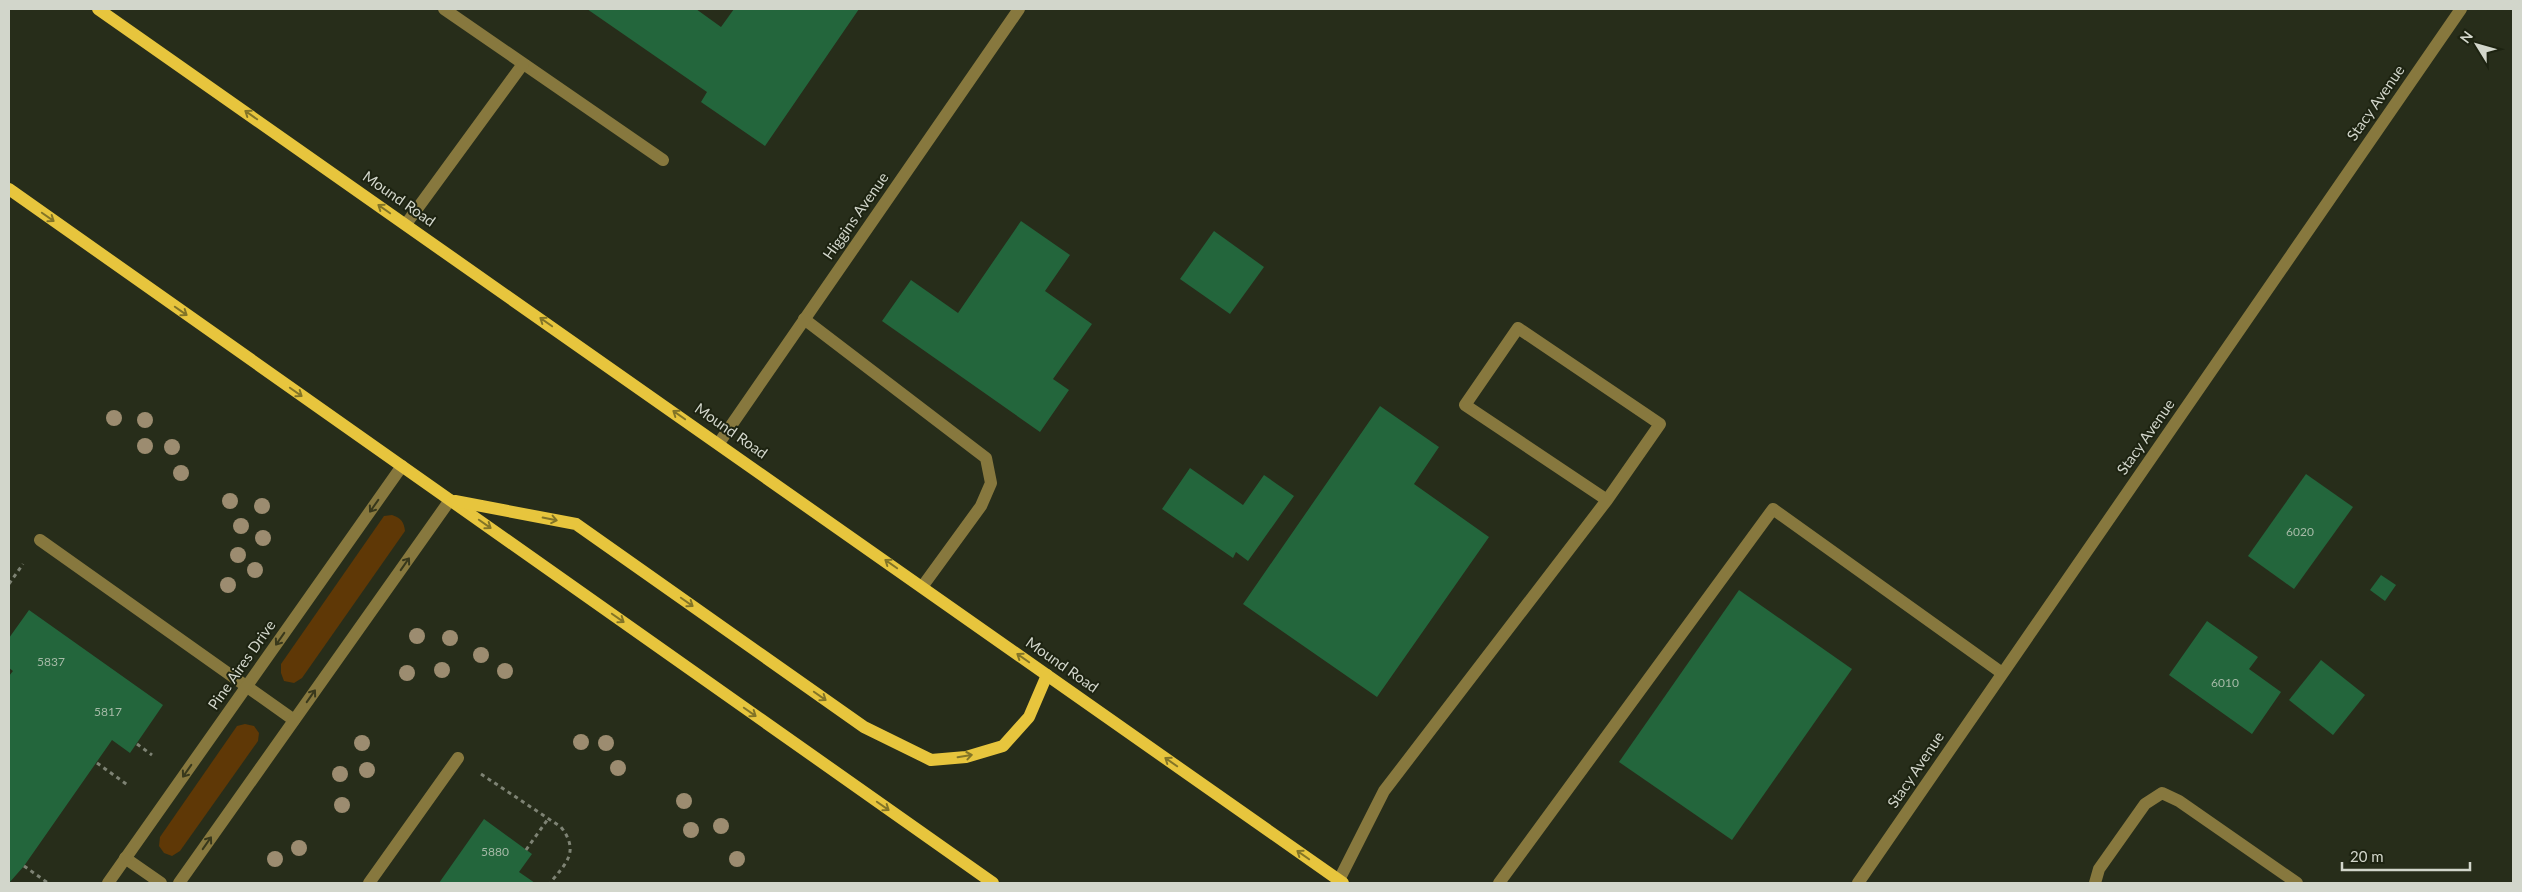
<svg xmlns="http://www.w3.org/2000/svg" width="2522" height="892" viewBox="0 0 2522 892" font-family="Lato,sans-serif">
<rect width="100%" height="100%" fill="#272d1a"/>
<!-- green -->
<g fill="#5f3806">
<path d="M 392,515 C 401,518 404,522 405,531 L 302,678 L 294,683 L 284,681 L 281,673 L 281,664 L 384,516 Z"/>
<path d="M 245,724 L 254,726 L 259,733 L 258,741 L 180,851 L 172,856 L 164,853 L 159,846 L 160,837 L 237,726 Z"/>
</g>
<!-- building -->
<g fill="#23663c">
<path d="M 587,9 L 696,9 L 721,27 L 734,9 L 859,9 L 765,146 L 701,102 L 707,92 Z"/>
<path d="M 1021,221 L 1070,255 L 1045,291 L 1092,324 L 1053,379 L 1069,390 L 1040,432 L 882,321 L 911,280 L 958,313 Z"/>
<path d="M 1214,231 L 1264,267 L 1230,314 L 1180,279 Z"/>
<path d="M 1380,406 L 1439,447 L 1414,484 L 1489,537 L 1377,697 L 1243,604 Z"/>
<path d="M 1190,468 L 1243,505 L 1264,475 L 1294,496 L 1248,561 L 1236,552 L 1233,558 L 1162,509 Z"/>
<path d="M 2306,474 L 2353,507 L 2294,589 L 2248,556 Z"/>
<path d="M 2381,575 L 2396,585 L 2385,601 L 2370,590 Z"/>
<path d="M 1739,590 L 1852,669 L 1732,840 L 1619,762 Z"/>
<path d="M 29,610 L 163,705 L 130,753 L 112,740 L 24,866 L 9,883 L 9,676 L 13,671 L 9,668 L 9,638 Z"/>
<path d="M 2207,621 L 2258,657 L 2249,669 L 2281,692 L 2252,734 L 2169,675 Z"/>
<path d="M 2321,660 L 2365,695 L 2333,735 L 2289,700 Z"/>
<path d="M 484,819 L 532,854 L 519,872 L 535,883 L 439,883 Z"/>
</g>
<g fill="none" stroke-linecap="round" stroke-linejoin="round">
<!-- path -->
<g stroke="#7e8374" stroke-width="3" stroke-dasharray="4 4" stroke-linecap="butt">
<path d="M 9,584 L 23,564"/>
<path d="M 137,744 L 152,755"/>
<path d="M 97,763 L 129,786"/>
<path d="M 481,774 L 561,827 C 580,852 566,863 550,883"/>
<path d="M 526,850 L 548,819"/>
<path d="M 24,866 L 48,883"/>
</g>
<!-- minor -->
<g stroke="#87783e" stroke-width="12">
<path d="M 444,9 L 663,160"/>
<path d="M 406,224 L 523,64"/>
<path d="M 804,319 L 986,458 L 991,483 L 981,506 L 922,587"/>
<path d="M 719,443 L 1019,9"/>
<path d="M 40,540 L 294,720"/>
<path d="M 125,858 L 161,883"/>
<path d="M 1339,880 L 1384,791 L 1607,500 L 1660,424 L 1518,328 L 1465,405 L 1607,500"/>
<path d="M 108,883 L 402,466"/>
<path d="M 179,883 L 450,500"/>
<path d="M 369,883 L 458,758"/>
<path d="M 1499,883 L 1773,509 L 2002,673"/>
<path d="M 1858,883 L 2461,9"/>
<path d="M 2095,883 L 2099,869 L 2145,804 L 2162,793 L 2179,801 L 2297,883"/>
</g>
<!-- major -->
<g stroke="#e7c53d" stroke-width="12">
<path d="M 98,9 L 1343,883"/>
<path d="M 9,189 L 993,883"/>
<path d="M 455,501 L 576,524 L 864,727 L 931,760 L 966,757 L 1003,746 L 1029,717 L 1047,675"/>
</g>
</g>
<!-- trees -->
<g fill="#9c8c70">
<circle cx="114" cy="418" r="8"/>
<circle cx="145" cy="420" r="8"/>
<circle cx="145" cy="446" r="8"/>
<circle cx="172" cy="447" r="8"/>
<circle cx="181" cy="473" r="8"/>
<circle cx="230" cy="501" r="8"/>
<circle cx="262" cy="506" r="8"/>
<circle cx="241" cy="526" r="8"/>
<circle cx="263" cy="538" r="8"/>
<circle cx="238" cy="555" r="8"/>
<circle cx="255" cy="570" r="8"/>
<circle cx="228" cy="585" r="8"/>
<circle cx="417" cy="636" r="8"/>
<circle cx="450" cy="638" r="8"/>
<circle cx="481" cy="655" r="8"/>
<circle cx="442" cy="670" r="8"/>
<circle cx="505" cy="671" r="8"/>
<circle cx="407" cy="673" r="8"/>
<circle cx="581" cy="742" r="8"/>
<circle cx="362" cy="743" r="8"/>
<circle cx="606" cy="743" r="8"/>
<circle cx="618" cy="768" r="8"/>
<circle cx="367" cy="770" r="8"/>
<circle cx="340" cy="774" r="8"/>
<circle cx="684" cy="801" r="8"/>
<circle cx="342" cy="805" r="8"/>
<circle cx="721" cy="826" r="8"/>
<circle cx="691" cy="830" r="8"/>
<circle cx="299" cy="848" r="8"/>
<circle cx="275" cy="859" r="8"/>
<circle cx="737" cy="859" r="8"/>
</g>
<!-- one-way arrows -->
<defs><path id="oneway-shaft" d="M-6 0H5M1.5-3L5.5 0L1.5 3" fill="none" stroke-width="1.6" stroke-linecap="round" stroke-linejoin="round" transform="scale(1.25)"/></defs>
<g stroke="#827427">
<use href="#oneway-shaft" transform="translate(251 115) rotate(-145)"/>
<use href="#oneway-shaft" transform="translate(384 209) rotate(-145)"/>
<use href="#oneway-shaft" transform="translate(48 217) rotate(35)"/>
<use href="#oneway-shaft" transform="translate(181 311) rotate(35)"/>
<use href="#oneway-shaft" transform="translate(546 322) rotate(-145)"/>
<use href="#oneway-shaft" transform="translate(296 392) rotate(35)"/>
<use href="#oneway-shaft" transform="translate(679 415) rotate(-145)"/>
<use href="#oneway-shaft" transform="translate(550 519) rotate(11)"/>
<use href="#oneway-shaft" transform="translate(485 524) rotate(35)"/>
<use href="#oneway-shaft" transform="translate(891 564) rotate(-145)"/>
<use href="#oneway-shaft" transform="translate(687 602) rotate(35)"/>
<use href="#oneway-shaft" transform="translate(618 618) rotate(35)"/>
<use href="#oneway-shaft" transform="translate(1023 658) rotate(-145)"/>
<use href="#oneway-shaft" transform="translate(820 696) rotate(35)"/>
<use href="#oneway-shaft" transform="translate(750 712) rotate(35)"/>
<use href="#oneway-shaft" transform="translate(965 756) rotate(-9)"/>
<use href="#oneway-shaft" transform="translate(1171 762) rotate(-145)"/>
<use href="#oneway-shaft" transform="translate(883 806) rotate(35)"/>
<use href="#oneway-shaft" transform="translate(1303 855) rotate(-145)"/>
</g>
<g stroke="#38381c">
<use href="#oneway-shaft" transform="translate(374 506) rotate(125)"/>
<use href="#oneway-shaft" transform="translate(405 564) rotate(-55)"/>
<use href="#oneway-shaft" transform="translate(280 639) rotate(125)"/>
<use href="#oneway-shaft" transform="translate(311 696) rotate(-55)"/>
<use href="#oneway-shaft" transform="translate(187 771) rotate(125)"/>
<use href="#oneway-shaft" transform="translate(207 843) rotate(-55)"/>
</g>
<g text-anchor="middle" stroke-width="4" stroke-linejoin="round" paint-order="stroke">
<!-- number labels -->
<g font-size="12" fill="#a6baa7">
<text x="2300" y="536">6020</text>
<text x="51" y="666">5837</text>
<text x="2225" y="687">6010</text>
<text x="108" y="716">5817</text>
<text x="495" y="856">5880</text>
</g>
<!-- street labels -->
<g font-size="15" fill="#d2d6cb" stroke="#1d2311">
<text transform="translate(2376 103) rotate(-55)" y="5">Stacy Avenue</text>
<text transform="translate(399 199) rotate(35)" y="5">Mound Road</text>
<text transform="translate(856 216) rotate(-55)" y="5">Higgins Avenue</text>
<text transform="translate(731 431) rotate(35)" y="5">Mound Road</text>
<text transform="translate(2146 437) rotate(-55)" y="5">Stacy Avenue</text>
<text transform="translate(242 665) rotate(-55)" y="5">Pine Aires Drive</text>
<text transform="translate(1062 665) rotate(35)" y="5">Mound Road</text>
<text transform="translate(1916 770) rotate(-56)" y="5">Stacy Avenue</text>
</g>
</g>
<!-- border -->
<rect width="2522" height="892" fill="none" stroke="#d2d6cb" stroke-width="20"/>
<!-- north arrow -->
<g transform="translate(2477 45) rotate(307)" stroke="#1d2311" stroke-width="4" paint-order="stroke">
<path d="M0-4L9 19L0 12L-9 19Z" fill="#d2d6cb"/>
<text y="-8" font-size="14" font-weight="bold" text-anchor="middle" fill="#d2d6cb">N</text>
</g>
<!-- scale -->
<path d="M2342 862v8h128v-8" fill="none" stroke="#d2d6cb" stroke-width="2.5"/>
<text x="2350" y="862" font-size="15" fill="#d2d6cb" stroke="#1d2311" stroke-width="4" paint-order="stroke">20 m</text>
</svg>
